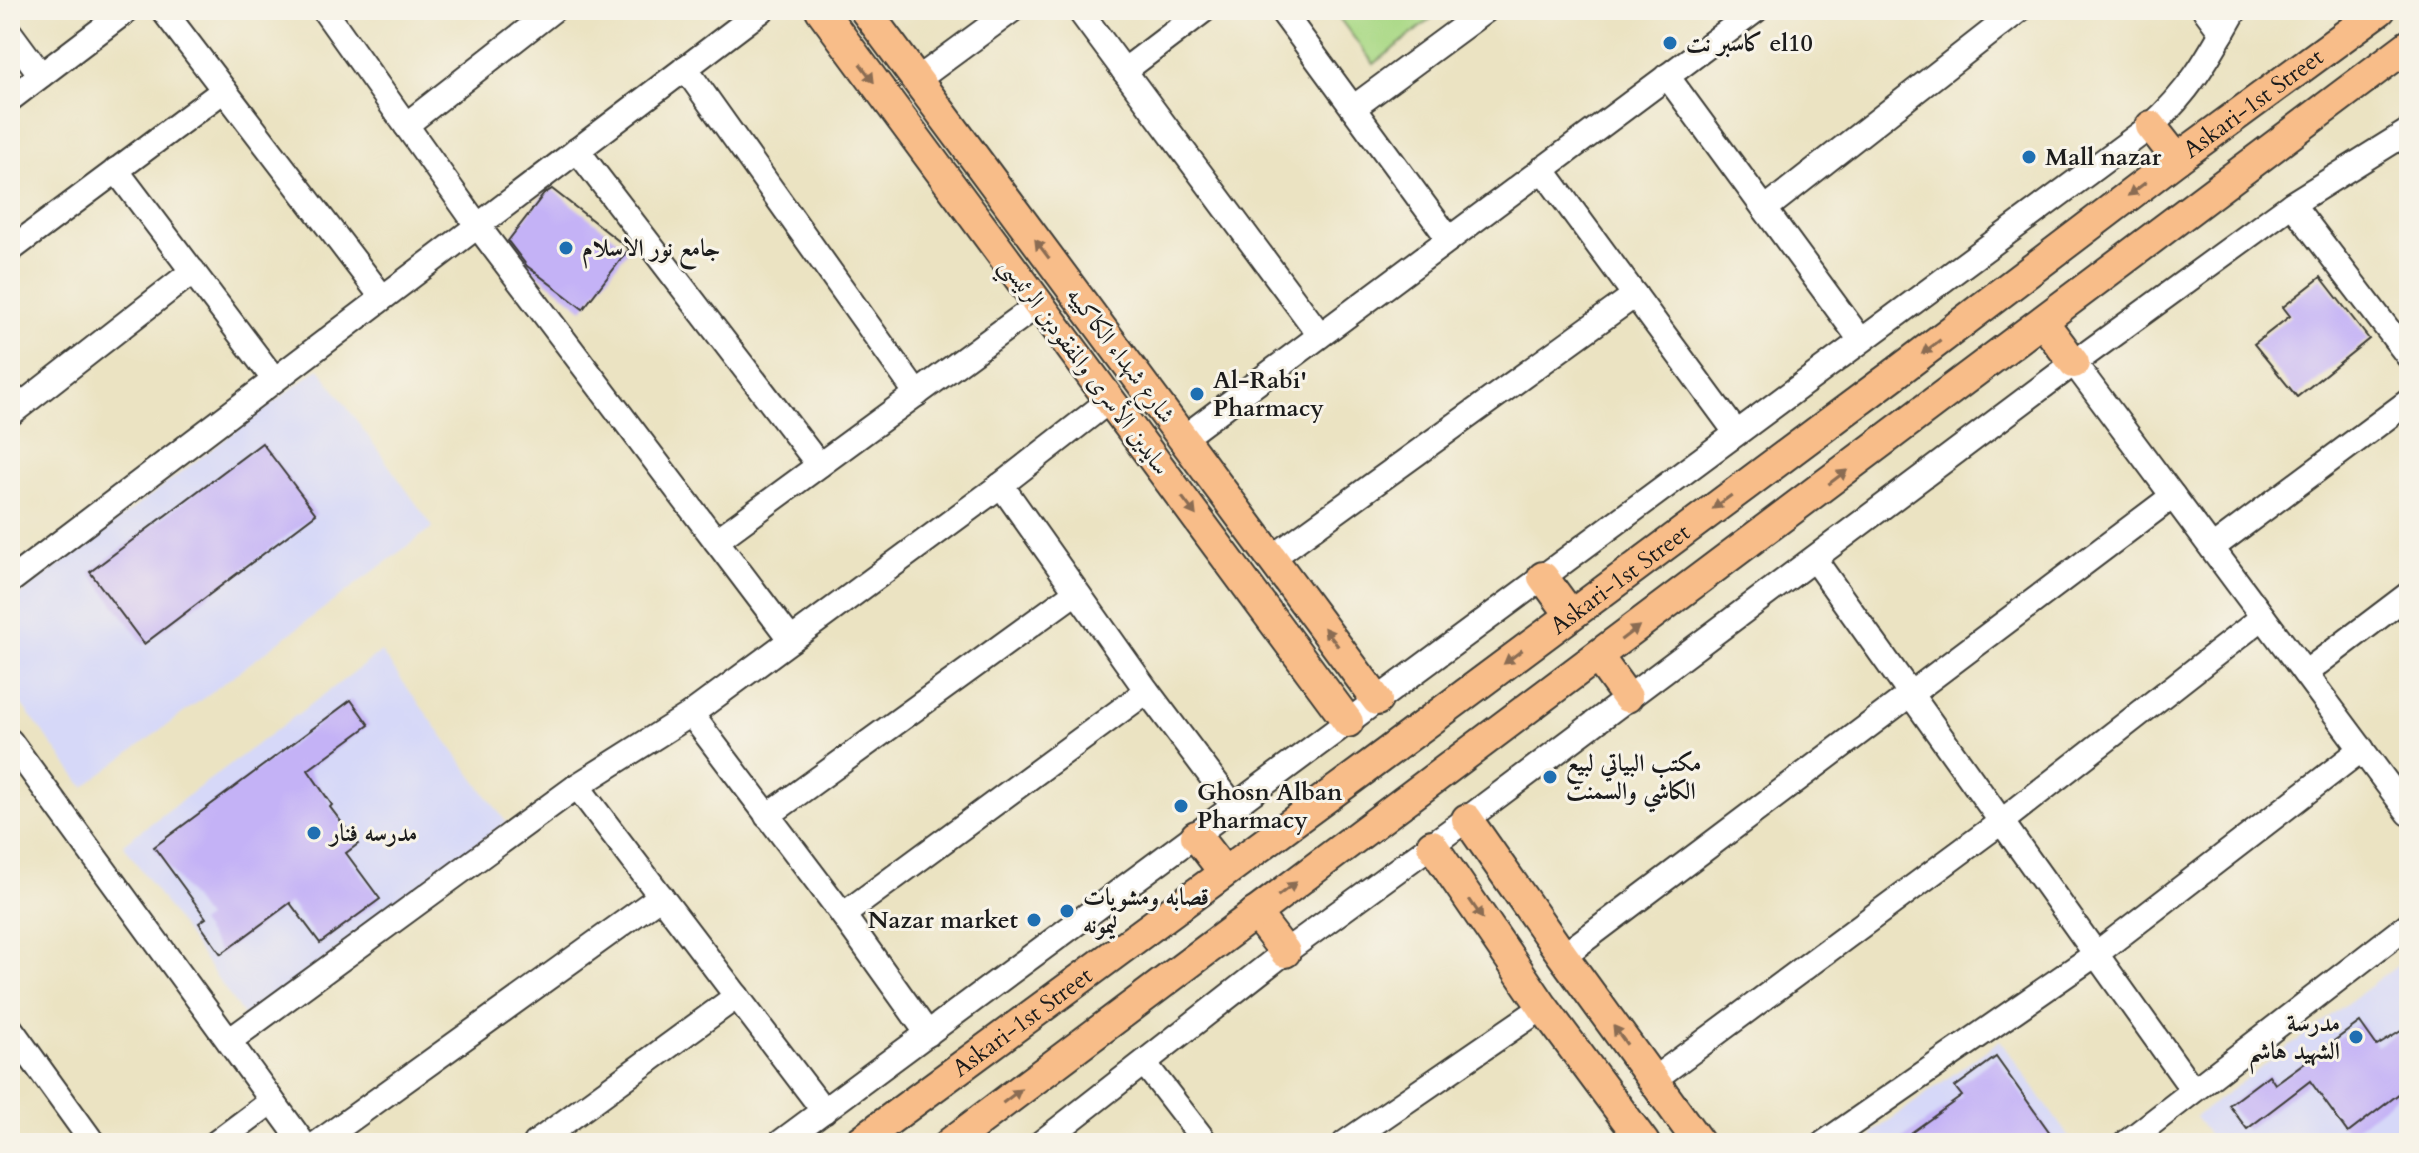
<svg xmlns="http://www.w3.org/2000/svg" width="2419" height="1153" viewBox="0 0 2419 1153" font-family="Cardo,Amiri,serif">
<rect width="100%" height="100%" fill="#f7f3e8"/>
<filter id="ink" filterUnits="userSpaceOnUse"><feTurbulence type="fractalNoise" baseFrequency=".0125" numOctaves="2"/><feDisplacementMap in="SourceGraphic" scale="16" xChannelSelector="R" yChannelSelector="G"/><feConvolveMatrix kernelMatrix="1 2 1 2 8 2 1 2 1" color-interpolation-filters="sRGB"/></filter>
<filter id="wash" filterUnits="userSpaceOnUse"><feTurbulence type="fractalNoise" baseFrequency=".006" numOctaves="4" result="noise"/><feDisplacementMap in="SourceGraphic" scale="32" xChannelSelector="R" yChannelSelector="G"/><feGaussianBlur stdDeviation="1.8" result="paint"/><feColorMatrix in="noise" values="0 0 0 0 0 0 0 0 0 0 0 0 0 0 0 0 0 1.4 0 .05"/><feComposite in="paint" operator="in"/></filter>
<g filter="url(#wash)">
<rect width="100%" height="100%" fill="#ebe3c2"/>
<!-- built -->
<g fill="#d6d8f8">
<path d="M 319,368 L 433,527 L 84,787 L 10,689 L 10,602 Z"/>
<path d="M 381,652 L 506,822 L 246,1019 L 123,844 Z"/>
<path d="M 2409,957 L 2409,1143 L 2215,1143 L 2195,1117 Z"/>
<path d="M 2000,1040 L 2073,1143 L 1877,1143 L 1871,1134 Z"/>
</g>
<!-- green -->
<path fill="#aad986" stroke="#637a51" stroke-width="2" d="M 1333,10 L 1442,10 L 1374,64 Z"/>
<g id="blocks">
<!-- building -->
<g fill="#c4b2f6">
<path d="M 552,189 L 629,249 L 583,309 L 527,266 L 508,241 L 544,194 Z"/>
<path d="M 2321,277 L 2369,339 L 2297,397 L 2254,344 L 2290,316 L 2283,307 Z"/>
<path d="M 262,443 L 316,514 L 144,644 L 90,572 Z"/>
<path d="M 351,700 L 369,725 L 308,770 L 332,805 L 330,807 L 358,844 L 346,853 L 380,899 L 320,943 L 290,903 L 221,954 L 199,923 L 206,918 L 154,847 Z"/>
<path d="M 2360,1022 L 2377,1046 L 2409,1026 L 2409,1086 L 2348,1133 L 2310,1081 L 2247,1129 L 2229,1105 L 2269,1075 L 2275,1084 Z"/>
<path d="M 1996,1057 L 2053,1137 L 2044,1143 L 1897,1143 L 1962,1096 L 1955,1087 Z"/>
</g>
</g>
</g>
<g filter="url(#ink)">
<use href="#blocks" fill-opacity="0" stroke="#3b3a35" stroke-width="2"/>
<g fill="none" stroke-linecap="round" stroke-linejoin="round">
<defs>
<g id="minor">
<path d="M 163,10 L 382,297"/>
<path d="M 324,10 L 477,225 L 791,640"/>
<path d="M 1079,10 L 1320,335"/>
<path d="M 1281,10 L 1449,239"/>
<path d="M 2205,10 L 2222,33"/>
<path d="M 10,33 L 41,75"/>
<path d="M 685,68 L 917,394"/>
<path d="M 1124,71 L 1204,10"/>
<path d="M 1667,76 L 1860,339"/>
<path d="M 917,80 L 1012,10"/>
<path d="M 10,99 L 127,10"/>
<path d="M 1353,108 L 1486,10"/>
<path d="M 406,125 L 553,10"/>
<path d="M 577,150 L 819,465"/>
<path d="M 1542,169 L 1735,431"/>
<path d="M 116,170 L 274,379"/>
<path d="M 2292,204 L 2409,357"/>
<path d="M 1765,209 L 2019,10"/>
<path d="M 10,250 L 224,90"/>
<path d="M 2074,363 L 2409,813"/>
<path d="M 10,414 L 193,271"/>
<path d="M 1183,438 L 1756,10"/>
<path d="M 1001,485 L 1147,691 L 1235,808"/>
<path d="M 716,541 L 1039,304"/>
<path d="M 2212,548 L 2409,401"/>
<path d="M 1272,558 L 1635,295"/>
<path d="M 1814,559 L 2193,1090"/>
<path d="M 10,581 L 762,10"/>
<path d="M 2305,673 L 2409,594"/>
<path d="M 691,714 L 843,915 L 928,1034"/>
<path d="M 10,741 L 303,1143"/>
<path d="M 577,786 L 824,1111"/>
<path d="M 767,816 L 1076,592"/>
<path d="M 843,915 L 1147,691"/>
<path d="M 1563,956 L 2173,496"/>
<path d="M 10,1028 L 93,1143"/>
<path d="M 229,1041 L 577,786 L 691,714 L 1001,485 L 1110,400"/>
<path d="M 1145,1064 L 1206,1143"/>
<path d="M 1653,1080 L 2001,822 L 2263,617"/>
<path d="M 216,1143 L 272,1101"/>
<path d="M 318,1143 L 661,896"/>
<path d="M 536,1143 L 737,996"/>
<path d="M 780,1143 C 1238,806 1691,462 2151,126 C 2191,90 2209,56 2235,10"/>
<path d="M 1041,1143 L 1285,952 L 1467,819 L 2074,363 L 2292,204 L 2409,131"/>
<path d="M 1345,1143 L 1543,1007"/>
<path d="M 1824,1143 L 2096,954 L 2362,749"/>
<path d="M 2126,1143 L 2409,924"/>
</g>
<g id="major">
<path d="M 821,10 L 1348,722"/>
<path d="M 865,10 L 1377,700"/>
<path d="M 2151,126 L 2177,159"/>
<path d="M 2043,322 L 2074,363"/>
<path d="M 1543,577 L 1570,614"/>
<path d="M 1598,657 L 1627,697"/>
<path d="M 1467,819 L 1563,956 L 1699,1143"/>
<path d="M 1196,836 L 1224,872"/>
<path d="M 1432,845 L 1543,1007 L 1644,1143"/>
<path d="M 1255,913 L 1285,952"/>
<path id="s1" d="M 858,1143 L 1373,763 L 1892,376 L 2177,159 L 2380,10"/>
<path d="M 950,1143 L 2409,45"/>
</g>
</defs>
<!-- minor casing -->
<use href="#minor" stroke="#3b3a35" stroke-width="28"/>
<!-- major casing -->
<use href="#major" stroke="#3b3a35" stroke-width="34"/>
<!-- minor -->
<use href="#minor" stroke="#fff" stroke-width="24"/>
<!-- major -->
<use href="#major" stroke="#f8bd89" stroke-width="30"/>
</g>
<!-- one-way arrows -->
<defs><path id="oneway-solid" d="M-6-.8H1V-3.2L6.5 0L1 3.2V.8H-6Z" transform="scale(2)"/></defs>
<g fill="#8a6c52">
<use href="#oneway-solid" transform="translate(867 73) rotate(53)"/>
<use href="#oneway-solid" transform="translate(2137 189) rotate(143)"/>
<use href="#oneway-solid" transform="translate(1042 249) rotate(-127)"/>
<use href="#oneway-solid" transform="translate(1931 347) rotate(143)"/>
<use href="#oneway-solid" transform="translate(1838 477) rotate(-37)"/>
<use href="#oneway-solid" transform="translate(1722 502) rotate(144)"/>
<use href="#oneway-solid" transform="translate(1189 506) rotate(53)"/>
<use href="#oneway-solid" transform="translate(1630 633) rotate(-37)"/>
<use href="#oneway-solid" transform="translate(1331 637) rotate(-127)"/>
<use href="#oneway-solid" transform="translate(1513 657) rotate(143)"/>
<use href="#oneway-solid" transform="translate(1287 889) rotate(-37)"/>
<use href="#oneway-solid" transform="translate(1476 909) rotate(56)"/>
<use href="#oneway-solid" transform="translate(1620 1035) rotate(-126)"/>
<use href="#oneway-solid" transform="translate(1012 1096) rotate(-37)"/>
</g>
</g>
<!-- markers -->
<g fill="#1f6fb2" stroke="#f7f3e8" stroke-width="3">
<circle cx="1670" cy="43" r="8"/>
<circle cx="2029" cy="157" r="8"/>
<circle cx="566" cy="248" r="8"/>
<circle cx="1197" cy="394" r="8"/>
<circle cx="1550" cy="777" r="8"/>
<circle cx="1181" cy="806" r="8"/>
<circle cx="314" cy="833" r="8"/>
<circle cx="1067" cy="911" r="8"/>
<circle cx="1034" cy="920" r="8"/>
<circle cx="2356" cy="1037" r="8"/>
</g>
<g text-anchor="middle" stroke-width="6" stroke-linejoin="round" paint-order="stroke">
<!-- poi labels -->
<g font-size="24" font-weight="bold" fill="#1c1c1c" stroke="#f7f3e8" text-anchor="start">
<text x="1686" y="51">كاسبر نت el10</text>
<text x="2045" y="165">Mall nazar</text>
<text x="582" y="256">جامع نور الاسلام</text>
<text x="1213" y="388">Al-Rabi'<tspan x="1213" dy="28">Pharmacy</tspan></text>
<text x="1566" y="771">مكتب البياتي لبيع<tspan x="1566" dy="28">الكاشي والسمنت</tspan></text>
<text x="1197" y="800">Ghosn Alban<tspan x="1197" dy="28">Pharmacy</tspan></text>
<text x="330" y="841">مدرسه فنار</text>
<text x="1083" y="905">قصابه ومشويات<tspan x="1083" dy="28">ليمونه</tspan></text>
<text x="1018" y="928" text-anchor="end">Nazar market</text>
<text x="2340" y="1031" text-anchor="end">مدرسة<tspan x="2340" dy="28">الشهيد هاشم</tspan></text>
</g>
<!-- street labels -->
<g font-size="24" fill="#1c1c1c" stroke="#f7f3e8">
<text dy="8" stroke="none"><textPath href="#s1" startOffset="1740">Askari-1st Street</textPath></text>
<text transform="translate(1121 355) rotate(53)" y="8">شارع شهداء الكاكييه</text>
<text transform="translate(1085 366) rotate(53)" y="8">سايدين الأسرى والمفقودين الرئيسي</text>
<text dy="8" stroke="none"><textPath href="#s1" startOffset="948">Askari-1st Street</textPath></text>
<text dy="8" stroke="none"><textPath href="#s1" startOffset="204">Askari-1st Street</textPath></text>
</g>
</g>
<!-- margin -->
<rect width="2419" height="1153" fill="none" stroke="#f7f3e8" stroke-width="40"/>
</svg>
